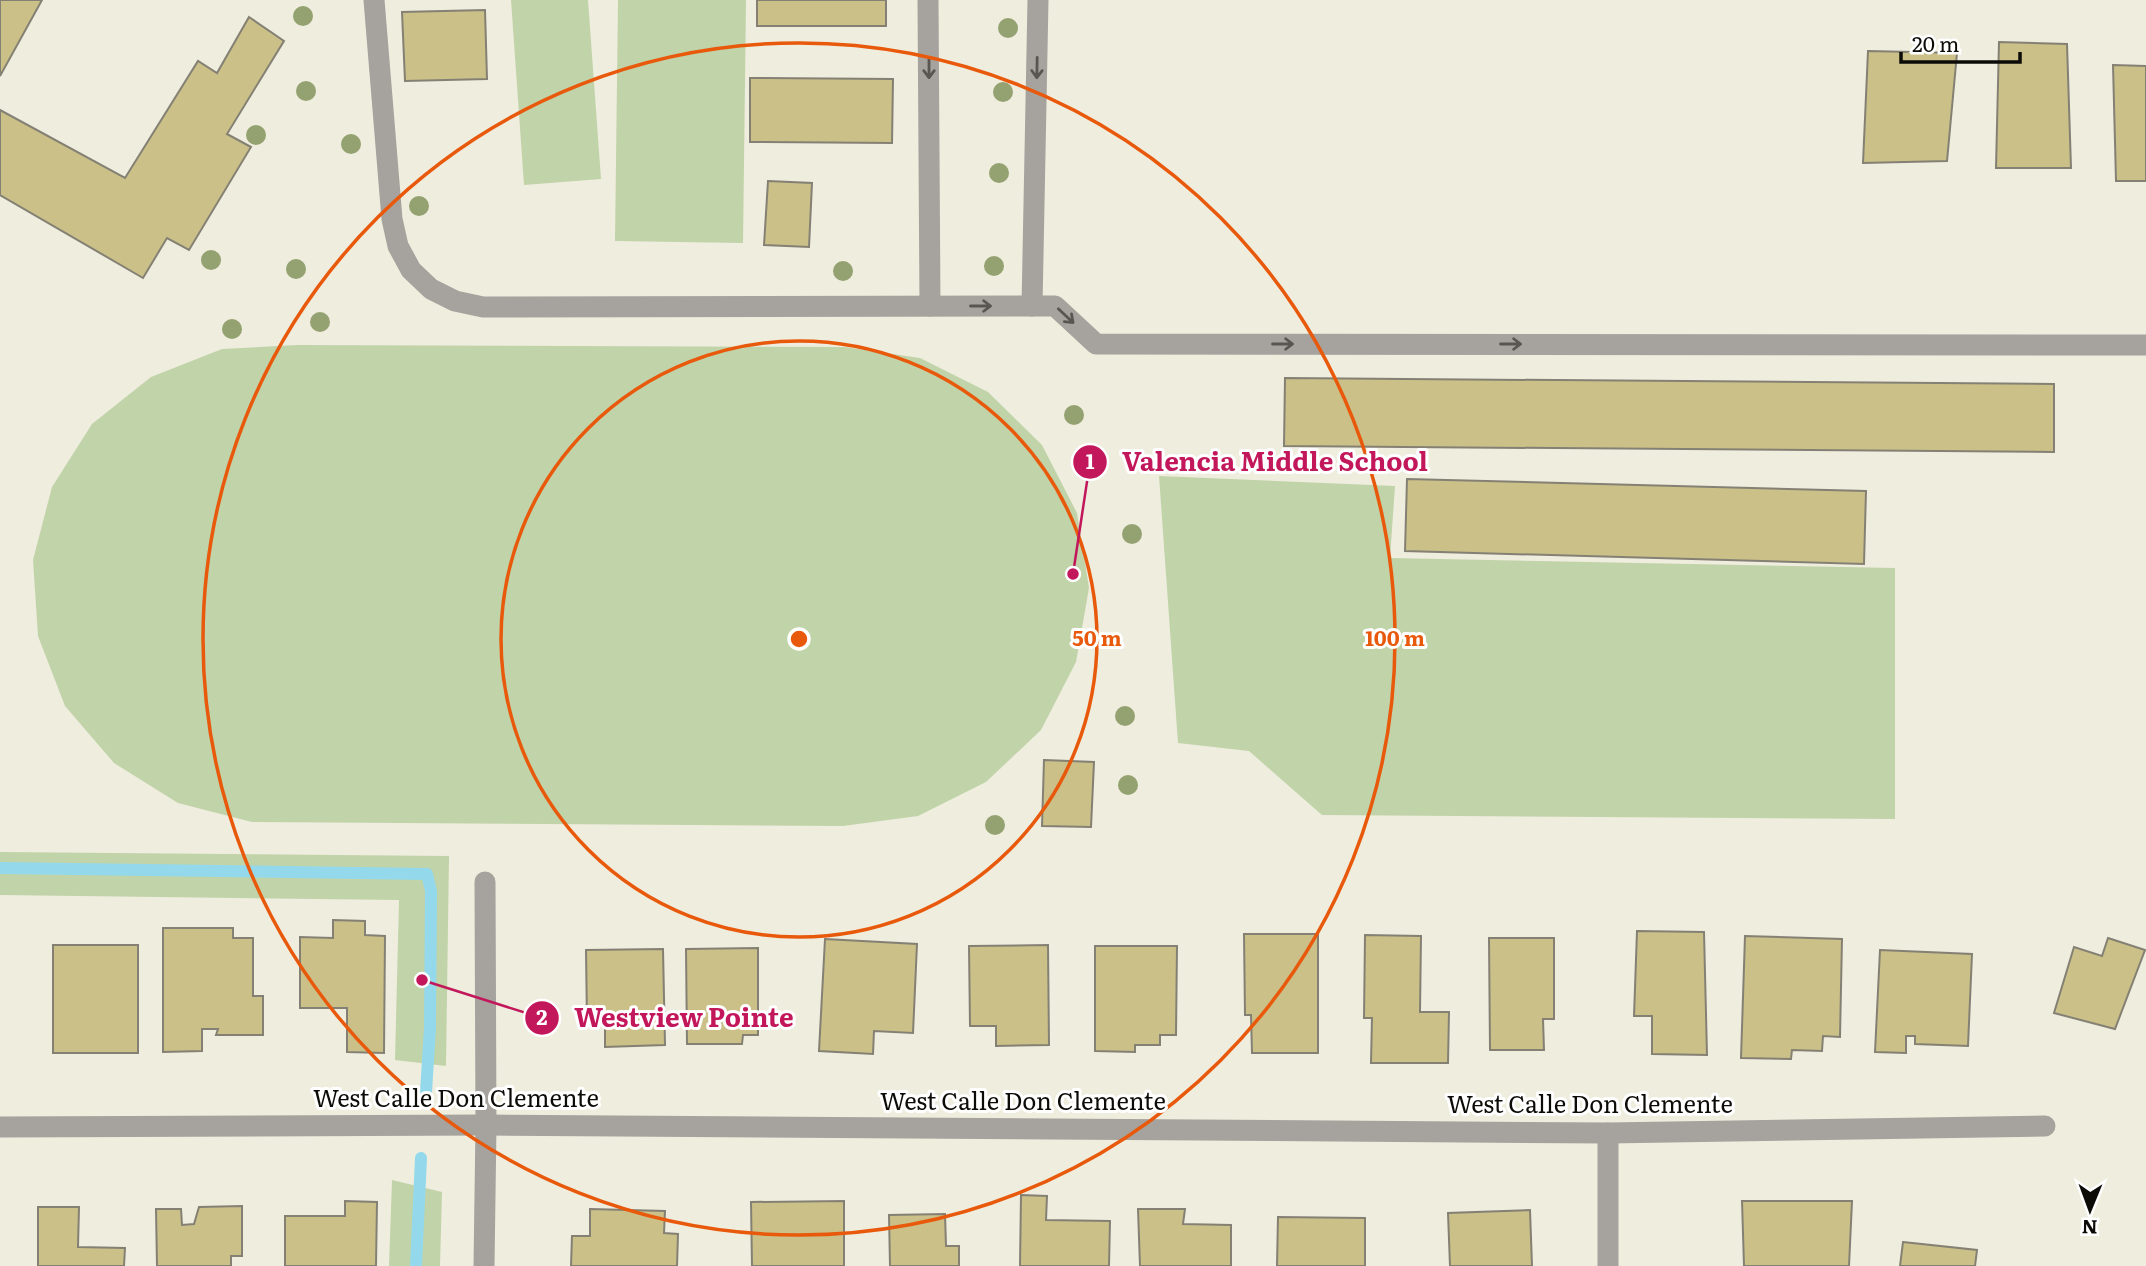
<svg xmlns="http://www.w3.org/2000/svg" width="2146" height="1266" viewBox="0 0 2146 1266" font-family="Literata,serif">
<rect width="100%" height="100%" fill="#efedde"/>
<!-- green -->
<g fill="#c1d3a9">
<path d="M 511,0 L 588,0 L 601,179 L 524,185 Z"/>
<path d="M 618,0 L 746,0 L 743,243 L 615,241 Z"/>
<path d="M 297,345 L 845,347 L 920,358 L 988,392 L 1042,445 L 1077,513 L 1089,588 L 1076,662 L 1041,730 L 986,782 L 918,816 L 843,826 L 252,822 L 178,803 L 114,763 L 65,706 L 38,636 L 33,560 L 52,487 L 92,424 L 151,377 L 222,349 Z"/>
<path d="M 1159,476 L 1395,486 L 1390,558 L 1895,568 L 1895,819 L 1322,815 L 1249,751 L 1178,743 Z"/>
<path d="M 0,852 L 449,856 L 446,1066 L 395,1060 L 399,900 L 0,895 Z"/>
<path d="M 392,1180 L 442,1192 L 440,1266 L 389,1266 Z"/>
</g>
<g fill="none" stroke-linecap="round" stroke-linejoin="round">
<!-- stream -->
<g stroke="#93d9eb" stroke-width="12">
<path d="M 0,868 L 427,874 L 431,891 L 430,1028 L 426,1092"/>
<path d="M 416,1266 L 421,1158"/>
</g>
</g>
<!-- building -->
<g fill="#cbc088" stroke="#848174" stroke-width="2">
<path d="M 0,0 L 42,0 L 0,76 Z"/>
<rect x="757" y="0" width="129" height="26"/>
<path d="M 485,10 L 487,79 L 405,81 L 402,12 Z"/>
<path d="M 249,17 L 284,41 L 227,134 L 251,147 L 189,250 L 167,238 L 143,278 L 0,195 L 0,110 L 125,178 L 198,61 L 217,73 Z"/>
<path d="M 1999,42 L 2067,44 L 2071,168 L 1996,168 Z"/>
<path d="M 1868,51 L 1957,53 L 1947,161 L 1863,163 Z"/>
<path d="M 2113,65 L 2146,66 L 2146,181 L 2116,181 Z"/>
<path d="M 750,78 L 893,79 L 892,143 L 750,142 Z"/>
<path d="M 768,181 L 812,183 L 809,247 L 764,245 Z"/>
<path d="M 1285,378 L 2054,384 L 2054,452 L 1284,446 Z"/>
<path d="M 1407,479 L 1866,491 L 1864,564 L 1405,551 Z"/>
<path d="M 1044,760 L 1094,762 L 1091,827 L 1042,826 Z"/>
<path d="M 333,920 L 365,921 L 365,935 L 385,936 L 384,1053 L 347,1052 L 347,1008 L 300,1008 L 300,937 L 333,938 Z"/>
<path d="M 163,928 L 233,928 L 233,938 L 253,938 L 253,996 L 263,996 L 263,1035 L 216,1035 L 218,1029 L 202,1029 L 202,1051 L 163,1052 Z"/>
<path d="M 1637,931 L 1704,932 L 1707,1055 L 1652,1054 L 1652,1016 L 1634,1016 Z"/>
<path d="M 1244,934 L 1318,934 L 1318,1053 L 1252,1053 L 1251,1015 L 1245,1015 Z"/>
<path d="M 1365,935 L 1421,936 L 1420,1012 L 1449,1012 L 1448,1063 L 1371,1063 L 1372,1018 L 1364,1018 Z"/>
<path d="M 1745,936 L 1842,939 L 1840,1037 L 1823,1036 L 1822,1051 L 1792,1050 L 1791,1059 L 1741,1058 Z"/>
<path d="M 1489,938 L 1554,938 L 1554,1019 L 1543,1019 L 1544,1050 L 1490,1050 Z"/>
<path d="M 2108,938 L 2145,950 L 2115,1029 L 2054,1013 L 2074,947 L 2102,956 Z"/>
<path d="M 825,939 L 917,944 L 913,1033 L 874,1031 L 873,1054 L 819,1051 Z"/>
<rect x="53" y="945" width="85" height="108"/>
<path d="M 1048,945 L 1049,1045 L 996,1046 L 996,1026 L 970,1026 L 969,946 Z"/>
<path d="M 1095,946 L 1177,946 L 1176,1035 L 1160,1035 L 1160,1045 L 1135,1045 L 1135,1052 L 1095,1051 Z"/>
<path d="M 758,948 L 758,1035 L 743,1035 L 742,1044 L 687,1044 L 686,949 Z"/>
<path d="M 663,949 L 665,1045 L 605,1047 L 605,1024 L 587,1024 L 586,950 Z"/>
<path d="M 1880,950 L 1972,954 L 1968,1046 L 1915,1044 L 1915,1036 L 1906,1036 L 1906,1053 L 1875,1052 Z"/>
<path d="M 1021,1195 L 1047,1196 L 1046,1220 L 1110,1221 L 1109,1266 L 1020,1266 Z"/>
<path d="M 345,1201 L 377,1202 L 376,1266 L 285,1266 L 285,1216 L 345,1216 Z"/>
<path d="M 844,1201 L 844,1266 L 752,1266 L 751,1202 Z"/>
<path d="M 1742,1201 L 1852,1201 L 1849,1266 L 1744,1266 Z"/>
<path d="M 242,1206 L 242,1256 L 231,1256 L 231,1266 L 157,1266 L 156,1209 L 181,1209 L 182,1225 L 194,1224 L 199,1207 Z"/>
<path d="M 38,1207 L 79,1207 L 78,1247 L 125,1248 L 124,1266 L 38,1266 Z"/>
<path d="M 590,1209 L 665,1211 L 664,1233 L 678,1234 L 677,1266 L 571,1266 L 572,1236 L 590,1236 Z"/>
<path d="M 1138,1209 L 1185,1209 L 1183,1224 L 1231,1225 L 1231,1266 L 1140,1266 Z"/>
<path d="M 1530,1210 L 1532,1266 L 1450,1266 L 1448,1213 Z"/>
<path d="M 945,1214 L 946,1246 L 959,1246 L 959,1266 L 890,1266 L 889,1215 Z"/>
<path d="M 1278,1217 L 1365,1218 L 1365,1266 L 1277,1266 Z"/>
<path d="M 1903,1242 L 1977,1250 L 1975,1266 L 1900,1266 Z"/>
</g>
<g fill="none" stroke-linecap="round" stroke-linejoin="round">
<!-- minor -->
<g stroke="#a6a29d" stroke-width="21">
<path d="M 374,0 L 392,219 L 398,246 L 411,270 L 431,289 L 455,301 L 483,307 L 1032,306"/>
<path d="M 928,0 L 930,306"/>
<path d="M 1038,0 L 1032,306 L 1055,306 L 1096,344 L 2146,345"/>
<path d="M 0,1127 L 486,1125 L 1608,1133 L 2045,1126"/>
<path d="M 1608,1133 L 1608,1266"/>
<path d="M 484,1266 L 486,1125 L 485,882"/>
</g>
</g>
<!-- trees -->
<g fill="#94a170">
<circle cx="303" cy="16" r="10"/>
<circle cx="1008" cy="28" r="10"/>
<circle cx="306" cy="91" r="10"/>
<circle cx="1003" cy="92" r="10"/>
<circle cx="256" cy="135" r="10"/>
<circle cx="351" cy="144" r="10"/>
<circle cx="999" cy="173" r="10"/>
<circle cx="419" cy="206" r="10"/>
<circle cx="211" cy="260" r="10"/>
<circle cx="994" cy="266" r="10"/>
<circle cx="296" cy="269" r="10"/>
<circle cx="843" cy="271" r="10"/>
<circle cx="320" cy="322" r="10"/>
<circle cx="232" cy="329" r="10"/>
<circle cx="1074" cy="415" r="10"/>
<circle cx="1132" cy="534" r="10"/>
<circle cx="1125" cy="716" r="10"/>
<circle cx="1128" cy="785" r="10"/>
<circle cx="995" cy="825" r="10"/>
</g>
<!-- one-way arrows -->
<defs><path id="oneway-shaft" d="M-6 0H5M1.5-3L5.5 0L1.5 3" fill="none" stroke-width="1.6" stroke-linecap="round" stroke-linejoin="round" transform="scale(1.75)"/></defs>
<g stroke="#595652">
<use href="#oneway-shaft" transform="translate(929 68) rotate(90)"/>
<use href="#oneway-shaft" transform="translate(1037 68) rotate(91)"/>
<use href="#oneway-shaft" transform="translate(981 306)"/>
<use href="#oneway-shaft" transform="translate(1066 316) rotate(43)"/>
<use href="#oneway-shaft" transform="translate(1283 344)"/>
<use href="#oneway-shaft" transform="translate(1511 344)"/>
</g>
<!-- distance rings -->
<g fill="none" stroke="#e8590c" stroke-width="3.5">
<circle cx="799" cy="639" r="298"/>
<circle cx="799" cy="639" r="596"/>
</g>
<g text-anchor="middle" stroke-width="6" stroke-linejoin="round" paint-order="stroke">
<!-- street labels -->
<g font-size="24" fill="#0c0b07" stroke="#fff">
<text x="456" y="1107">West Calle Don Clemente</text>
<text x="1023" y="1110">West Calle Don Clemente</text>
<text x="1590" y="1113">West Calle Don Clemente</text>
</g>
</g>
<circle cx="799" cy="639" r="10" fill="#e8590c" stroke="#fff" stroke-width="3.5"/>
<g font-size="21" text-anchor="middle" font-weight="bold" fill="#e8590c" stroke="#fff" stroke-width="6" stroke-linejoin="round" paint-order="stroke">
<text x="1097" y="646">50 m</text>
<text x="1395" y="646">100 m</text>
</g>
<!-- callouts -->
<path fill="none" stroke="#c2185b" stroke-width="2.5" d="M1073 574L1090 462M422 980L542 1018"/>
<g fill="#c2185b" stroke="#fff" stroke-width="2.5">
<circle cx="1073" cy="574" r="7"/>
<circle cx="422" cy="980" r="7"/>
<circle cx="1090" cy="462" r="18"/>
<circle cx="542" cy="1018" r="18"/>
</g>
<g font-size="21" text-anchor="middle" font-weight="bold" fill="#fff">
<text x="1090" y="469">1</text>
<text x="542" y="1025">2</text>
</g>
<g font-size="26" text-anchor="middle" font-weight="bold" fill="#c2185b" stroke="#fff" stroke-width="6" stroke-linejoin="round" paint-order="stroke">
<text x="1275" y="471">Valencia Middle School</text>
<text x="684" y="1027">Westview Pointe</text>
</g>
<!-- north arrow -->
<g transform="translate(2090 1210) rotate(181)" stroke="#ffffff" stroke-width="5" paint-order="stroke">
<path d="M0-5L12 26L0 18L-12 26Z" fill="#0c0b07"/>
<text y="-10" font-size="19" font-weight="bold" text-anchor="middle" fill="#0c0b07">N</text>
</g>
<!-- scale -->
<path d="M1901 52v10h119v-10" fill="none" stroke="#0c0b07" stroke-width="3.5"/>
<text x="1912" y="52" font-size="21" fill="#0c0b07" stroke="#ffffff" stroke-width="5" paint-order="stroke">20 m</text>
</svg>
